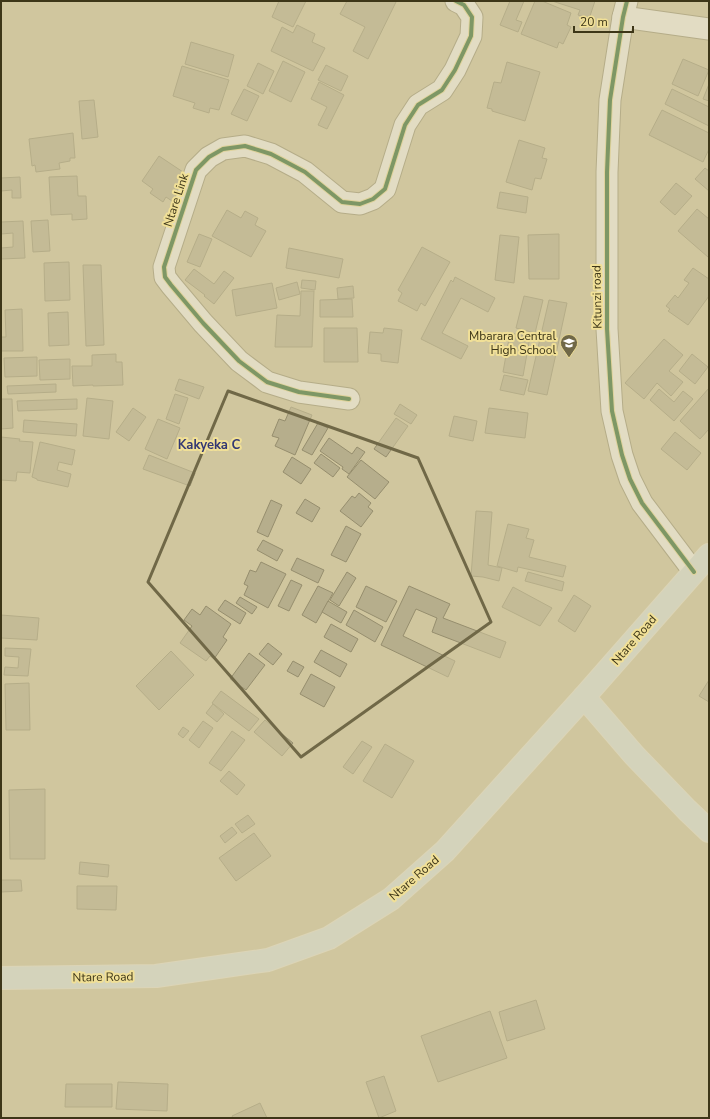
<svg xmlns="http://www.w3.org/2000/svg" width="710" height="1119" viewBox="0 0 710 1119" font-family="'Nunito Sans',sans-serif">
<rect width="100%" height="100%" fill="#d0c69e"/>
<!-- building -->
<g fill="#b6ae8c" stroke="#968e6e">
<path d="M 279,1 L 306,1 L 293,27 L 272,17 Z"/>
<path d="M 347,1 L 393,1 L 396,2 L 368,59 L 353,51 L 365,27 L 340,14 Z"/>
<path d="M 510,1 L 524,1 L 516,20 L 522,22 L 518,32 L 500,25 Z"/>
<path d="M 535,1 L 542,1 L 571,13 L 567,25 L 571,27 L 563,44 L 559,42 L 557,48 L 521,34 Z"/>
<path d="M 552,1 L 595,1 L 589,19 L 578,15 L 580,10 Z"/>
<path d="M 297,25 L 315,34 L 312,42 L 325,48 L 313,71 L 271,51 L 282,27 L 293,33 Z"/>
<path d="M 191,42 L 234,55 L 228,77 L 185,64 Z"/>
<path d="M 683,59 L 709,70 L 698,96 L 672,84 Z"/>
<path d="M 283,61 L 305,72 L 291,102 L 269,91 Z"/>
<path d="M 507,62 L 540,72 L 525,121 L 492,111 L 492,109 L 487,108 L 494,82 L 501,83 Z"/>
<path d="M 258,63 L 274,71 L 263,94 L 247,86 Z"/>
<path d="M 326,65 L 348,76 L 341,91 L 318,80 Z"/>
<path d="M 182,66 L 229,80 L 219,110 L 210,108 L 209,113 L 193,108 L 195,103 L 173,96 Z"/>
<path d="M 319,82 L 344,95 L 327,129 L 318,125 L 327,107 L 311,99 Z"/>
<path d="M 709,84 L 709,101 L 703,99 Z"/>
<path d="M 244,89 L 259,96 L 247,121 L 231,114 Z"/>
<path d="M 672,89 L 709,107 L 709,126 L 665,104 Z"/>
<path d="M 94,100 L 98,137 L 82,139 L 79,101 Z"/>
<path d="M 662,110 L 709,133 L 709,149 L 703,162 L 649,135 Z"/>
<path d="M 73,133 L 75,158 L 70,158 L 70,161 L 59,163 L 60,169 L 36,172 L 35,165 L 32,166 L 29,139 Z"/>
<path d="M 519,140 L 545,148 L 542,158 L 547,159 L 541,179 L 535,178 L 532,190 L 506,182 Z"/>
<path d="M 159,156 L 192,178 L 175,203 L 166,197 L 163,202 L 150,193 L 153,189 L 142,181 Z"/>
<path d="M 705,168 L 709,171 L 709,191 L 695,179 Z"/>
<path d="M 77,176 L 78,196 L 86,196 L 87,219 L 72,220 L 72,214 L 51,215 L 49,177 Z"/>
<path d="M 20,177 L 21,198 L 12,198 L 12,190 L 1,191 L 1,178 Z"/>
<path d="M 676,183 L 692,196 L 675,215 L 660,202 Z"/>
<path d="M 500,192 L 528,197 L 526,213 L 497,208 Z"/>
<path d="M 697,209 L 709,219 L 709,255 L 708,257 L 678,231 Z"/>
<path d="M 227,210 L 241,218 L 245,211 L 258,218 L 255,225 L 266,231 L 251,257 L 212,236 Z"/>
<path d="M 48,220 L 50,251 L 33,252 L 31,221 Z"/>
<path d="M 23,221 L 25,258 L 1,259 L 1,248 L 13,247 L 13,233 L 1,234 L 1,222 Z"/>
<path d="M 199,234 L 212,239 L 200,267 L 187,262 Z"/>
<path d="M 559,234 L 559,279 L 529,279 L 528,235 Z"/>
<path d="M 500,235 L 519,237 L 514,283 L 495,280 Z"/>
<path d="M 422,247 L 450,262 L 425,306 L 421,303 L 417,311 L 398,301 L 402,293 L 398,290 Z"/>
<path d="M 289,248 L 343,259 L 339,278 L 286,268 Z"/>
<path d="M 69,262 L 70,300 L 45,301 L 44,263 Z"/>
<path d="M 83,265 L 101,265 L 104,345 L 86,346 Z"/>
<path d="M 693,268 L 709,279 L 709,296 L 688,325 L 668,311 L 670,309 L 666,306 L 675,295 L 678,298 L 689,283 L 684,280 Z"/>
<path d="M 194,269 L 214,284 L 224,271 L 234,278 L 214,304 L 204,296 L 205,295 L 185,280 Z"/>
<path d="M 455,277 L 495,298 L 488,312 L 461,298 L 442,333 L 468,346 L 461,359 L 421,339 L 451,280 L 453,282 Z"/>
<path d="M 302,280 L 316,281 L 315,290 L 301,288 Z"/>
<path d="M 297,282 L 300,294 L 279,300 L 276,288 Z"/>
<path d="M 272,283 L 277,308 L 236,316 L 232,290 Z"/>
<path d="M 353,286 L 354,298 L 338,299 L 337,288 Z"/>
<path d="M 301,291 L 314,291 L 312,347 L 275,347 L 277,315 L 300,316 Z"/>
<path d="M 524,296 L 543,300 L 535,333 L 516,328 Z"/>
<path d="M 352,299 L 353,317 L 320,317 L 320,300 Z"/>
<path d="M 549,300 L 567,303 L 547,395 L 528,391 Z"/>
<path d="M 22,309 L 23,351 L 1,351 L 1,337 L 6,337 L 5,310 Z"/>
<path d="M 68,312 L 69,345 L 49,346 L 48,313 Z"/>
<path d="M 324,328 L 357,328 L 358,362 L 324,362 Z"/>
<path d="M 384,328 L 402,330 L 398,363 L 381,361 L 381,354 L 368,353 L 370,332 L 383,333 Z"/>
<path d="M 510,333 L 530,337 L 523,376 L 503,372 Z"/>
<path d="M 664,339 L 683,355 L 669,371 L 683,382 L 671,396 L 657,383 L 644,399 L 625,383 Z"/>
<path d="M 116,354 L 116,362 L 122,362 L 123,385 L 93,386 L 93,385 L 73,386 L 72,366 L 92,366 L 92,355 Z"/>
<path d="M 692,354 L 708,367 L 695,384 L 679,371 Z"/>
<path d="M 37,357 L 37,376 L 5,377 L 4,358 Z"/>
<path d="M 70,359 L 70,379 L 40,380 L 39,360 Z"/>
<path d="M 504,375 L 528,380 L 524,395 L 500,390 Z"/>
<path d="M 179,379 L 204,387 L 199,399 L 175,390 Z"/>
<path d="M 56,384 L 56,392 L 8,394 L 7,386 Z"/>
<path d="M 709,388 L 709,429 L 700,439 L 680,421 Z"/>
<path d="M 659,389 L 674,402 L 683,391 L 693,399 L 674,421 L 650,400 Z"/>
<path d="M 175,394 L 188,398 L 179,424 L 166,419 Z"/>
<path d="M 87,398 L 113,401 L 109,439 L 83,436 Z"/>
<path d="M 1,399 L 12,399 L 13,428 L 1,429 Z"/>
<path d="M 77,399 L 77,409 L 18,411 L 17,401 Z"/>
<path d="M 400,404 L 417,415 L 411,424 L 394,414 Z"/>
<path d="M 291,407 L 312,415 L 295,455 L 275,446 L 279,438 L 272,436 L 279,419 L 285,421 Z"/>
<path d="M 133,408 L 146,417 L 129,441 L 116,432 Z"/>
<path d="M 489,408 L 528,413 L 525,438 L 485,433 Z"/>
<path d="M 454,416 L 477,421 L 473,441 L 449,436 Z"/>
<path d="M 396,418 L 408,426 L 386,457 L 374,449 Z"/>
<path d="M 158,419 L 180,428 L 167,459 L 145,449 Z"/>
<path d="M 24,420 L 77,424 L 76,436 L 23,432 Z"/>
<path d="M 318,423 L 328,428 L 312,455 L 302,450 Z"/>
<path d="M 675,432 L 701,453 L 687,470 L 661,449 Z"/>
<path d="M 1,437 L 20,439 L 19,441 L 33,442 L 30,473 L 17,472 L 16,481 L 1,480 Z"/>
<path d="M 329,438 L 352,454 L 357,447 L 365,452 L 349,474 L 342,469 L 343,467 L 320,451 Z"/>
<path d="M 40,442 L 75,450 L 72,465 L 59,462 L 57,470 L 71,474 L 68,487 L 37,480 L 37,479 L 32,477 Z"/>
<path d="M 321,454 L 340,468 L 333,477 L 314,463 Z"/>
<path d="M 149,455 L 195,473 L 190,486 L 143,469 Z"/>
<path d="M 292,457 L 311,469 L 301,484 L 283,472 Z"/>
<path d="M 361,460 L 389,482 L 375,499 L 347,477 Z"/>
<path d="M 359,493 L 371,503 L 368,507 L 373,511 L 361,527 L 340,511 L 352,496 L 355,498 Z"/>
<path d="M 305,499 L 320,508 L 312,522 L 296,513 Z"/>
<path d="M 271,500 L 282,505 L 268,537 L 257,532 Z"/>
<path d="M 476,511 L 492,512 L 488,565 L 502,568 L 499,581 L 483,577 L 471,576 Z"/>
<path d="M 508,524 L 529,529 L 526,538 L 534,540 L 529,557 L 566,566 L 563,577 L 518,567 L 517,572 L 497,566 Z"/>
<path d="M 346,526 L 361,534 L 346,562 L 331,555 Z"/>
<path d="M 263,540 L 283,550 L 277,561 L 257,550 Z"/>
<path d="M 297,558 L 324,570 L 318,583 L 291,570 Z"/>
<path d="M 261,562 L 286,574 L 268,608 L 244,595 L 248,586 L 244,584 L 250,570 L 256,572 Z"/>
<path d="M 347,572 L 356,578 L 339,606 L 330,600 Z"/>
<path d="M 528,572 L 564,582 L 562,591 L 525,581 Z"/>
<path d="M 291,580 L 302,585 L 289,611 L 278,606 Z"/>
<path d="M 318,586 L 333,593 L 316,623 L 302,615 Z"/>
<path d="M 366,586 L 397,601 L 386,622 L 356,607 Z"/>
<path d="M 409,586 L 450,604 L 443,618 L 506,642 L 500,658 L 432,632 L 437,618 L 416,609 L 403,636 L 455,661 L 448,677 L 381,645 Z"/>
<path d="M 513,587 L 552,608 L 540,626 L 502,607 Z"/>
<path d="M 574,595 L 591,606 L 575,632 L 558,621 Z"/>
<path d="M 240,597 L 257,607 L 252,614 L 236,603 Z"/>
<path d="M 225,600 L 246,613 L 240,624 L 218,610 Z"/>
<path d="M 328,601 L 347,612 L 341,623 L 322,612 Z"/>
<path d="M 206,606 L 231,624 L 223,637 L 227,640 L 214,659 L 210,656 L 206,661 L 180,643 L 192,626 L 184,620 L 192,609 L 200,615 Z"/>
<path d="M 354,610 L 383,627 L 375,642 L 346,625 Z"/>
<path d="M 1,615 L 39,618 L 37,640 L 1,638 Z"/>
<path d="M 331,624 L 358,639 L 351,652 L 324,637 Z"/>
<path d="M 268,643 L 282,654 L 273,665 L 259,654 Z"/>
<path d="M 5,648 L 31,649 L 28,676 L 4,675 L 5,667 L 18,668 L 19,657 L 5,656 Z"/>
<path d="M 321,650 L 347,664 L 340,677 L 314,662 Z"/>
<path d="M 171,651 L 194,675 L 159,710 L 136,686 Z"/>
<path d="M 249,653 L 265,665 L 246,690 L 230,679 Z"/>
<path d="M 293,661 L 304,667 L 298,677 L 287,671 Z"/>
<path d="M 311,674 L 335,687 L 324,707 L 300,694 Z"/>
<path d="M 709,680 L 709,702 L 699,696 Z"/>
<path d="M 29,683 L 30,730 L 6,730 L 5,684 Z"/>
<path d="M 221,691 L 259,719 L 249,731 L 212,703 Z"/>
<path d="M 213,704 L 224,714 L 217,722 L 206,713 Z"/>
<path d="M 265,720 L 293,743 L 282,756 L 254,732 Z"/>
<path d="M 203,721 L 213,728 L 199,748 L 189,740 Z"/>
<path d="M 183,727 L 189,731 L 183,738 L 178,734 Z"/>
<path d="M 232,731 L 245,740 L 221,771 L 209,763 Z"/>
<path d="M 362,741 L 372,747 L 353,774 L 343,767 Z"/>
<path d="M 385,744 L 414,761 L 392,798 L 363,781 Z"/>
<path d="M 229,771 L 245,785 L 237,795 L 220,781 Z"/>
<path d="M 45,789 L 45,859 L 10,859 L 9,790 Z"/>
<path d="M 248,815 L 255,824 L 242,833 L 235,824 Z"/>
<path d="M 232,827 L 237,833 L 225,843 L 220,836 Z"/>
<path d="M 254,833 L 271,856 L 236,881 L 219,858 Z"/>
<path d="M 80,862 L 109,865 L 108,877 L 79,874 Z"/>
<path d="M 1,880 L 21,880 L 22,891 L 1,892 Z"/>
<path d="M 77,886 L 117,886 L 116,910 L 77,909 Z"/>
<path d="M 536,1000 L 545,1029 L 507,1041 L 499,1012 Z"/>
<path d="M 490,1011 L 507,1058 L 438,1082 L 421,1036 Z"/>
<path d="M 384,1076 L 396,1111 L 379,1118 L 366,1082 Z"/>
<path d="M 118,1082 L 168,1084 L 167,1111 L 116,1109 Z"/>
<path d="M 66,1084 L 112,1084 L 112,1107 L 65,1107 Z"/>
<path d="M 260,1103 L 267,1118 L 233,1118 L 232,1116 Z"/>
</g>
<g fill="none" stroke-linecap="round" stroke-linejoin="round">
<defs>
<g id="minor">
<path d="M 627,1 L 623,17 L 610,100 L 607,172 L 607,329 L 612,411 L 622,455 L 630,479 L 642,503 L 694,572"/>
<path d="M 623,17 L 709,29"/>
<path d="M 349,399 L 299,392 L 267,382 L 239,361 L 203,323 L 171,285 L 165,277 L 164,267 L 196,170 L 209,157 L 223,149 L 245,146 L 271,154 L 305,172 L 342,202 L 360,204 L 373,199 L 385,189 L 405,125 L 418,105 L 442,90 L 455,70 L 471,36 L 472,17 L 464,5 L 456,1"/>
</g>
<g id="major">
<path d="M 584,697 L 634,755 L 687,810 L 709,831"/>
<path d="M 1,978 L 156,976 L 268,960 L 329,938 L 391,899 L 445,851 L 584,697 L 709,555"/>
</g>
</defs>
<!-- minor casing -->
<use href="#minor" stroke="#958d6d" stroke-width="23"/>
<!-- major casing -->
<use href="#major" stroke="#eae5d3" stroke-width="24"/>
<!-- minor -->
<use href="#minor" stroke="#f8f6f0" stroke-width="21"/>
<!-- major -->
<use href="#major" stroke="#dae2de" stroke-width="22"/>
<defs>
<g id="cycleway">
<path d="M 627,1 L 623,17 L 610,100 L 607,172 L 607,329 L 612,411 L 622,455 L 630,479 L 642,503 L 694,572"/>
<path d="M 349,399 L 299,392 L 267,382 L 239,361 L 203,323 L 171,285 L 165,277 L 164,267 L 196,170 L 209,157 L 223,149 L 245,146 L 271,154 L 305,172 L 342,202 L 360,204 L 373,199 L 385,189 L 405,125 L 418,105 L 442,90 L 455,70 L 471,36 L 472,17 L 464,5 L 456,1"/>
</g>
</defs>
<!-- cycleway casing -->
<use href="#cycleway" stroke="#f1e097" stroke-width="6"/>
<!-- cycleway -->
<use href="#cycleway" stroke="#1b5e20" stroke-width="4"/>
</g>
<!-- marked area -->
<path d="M0 0H710V1119H0ZM 228,391 L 418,458 L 491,622 L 301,757 L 148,582 Z" fill="#d0c69e" fill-opacity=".55" fill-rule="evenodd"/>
<path fill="none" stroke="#706847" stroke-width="3" stroke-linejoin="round" d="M 228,391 L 418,458 L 491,622 L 301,757 L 148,582 Z"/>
<!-- icons -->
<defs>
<symbol id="school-pin" viewBox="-11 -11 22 30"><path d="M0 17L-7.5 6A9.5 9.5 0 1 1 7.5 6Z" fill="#706847" stroke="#f1e097"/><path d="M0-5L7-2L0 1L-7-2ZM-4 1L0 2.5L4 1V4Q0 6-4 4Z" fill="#fff"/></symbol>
</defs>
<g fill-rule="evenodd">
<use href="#school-pin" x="559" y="333" width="20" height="27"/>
</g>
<g text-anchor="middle" stroke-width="4" stroke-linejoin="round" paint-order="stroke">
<!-- street labels -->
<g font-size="12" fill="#3d3618" stroke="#f1e097">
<text transform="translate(176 200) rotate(-72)" y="4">Ntare Link</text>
<text transform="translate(597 297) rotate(-91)" y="4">Kitunzi road</text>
<text transform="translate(634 640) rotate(-49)" y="4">Ntare Road</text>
<text transform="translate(414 878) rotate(-41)" y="4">Ntare Road</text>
<text transform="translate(103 977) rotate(-1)" y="4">Ntare Road</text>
</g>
<!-- poi labels -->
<g font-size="12" fill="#3d3618" stroke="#f1e097" text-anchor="end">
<text x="556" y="340">Mbarara Central<tspan x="556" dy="14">High School</tspan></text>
</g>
<!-- neighbourhood labels -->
<g font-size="13" font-weight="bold" fill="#333873" stroke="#f1e097">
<text x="209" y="449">Kakyeka C</text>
</g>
</g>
<!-- border -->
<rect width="710" height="1119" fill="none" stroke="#3d3618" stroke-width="4"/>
<!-- scale -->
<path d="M574 26v6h59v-6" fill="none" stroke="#3d3618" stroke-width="2"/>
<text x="580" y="26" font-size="12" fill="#3d3618" stroke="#f1e097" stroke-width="3" paint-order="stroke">20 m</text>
</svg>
